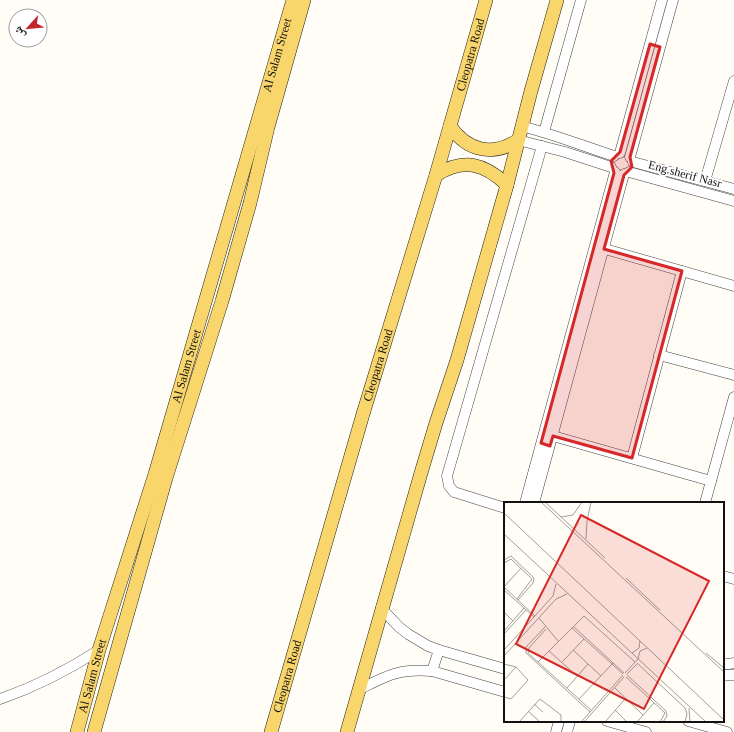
<svg xmlns="http://www.w3.org/2000/svg" width="734" height="732" viewBox="0 0 734 732" font-family="'Times New Roman','Noto Naskh Arabic',serif">
<rect width="100%" height="100%" fill="#fffdf5"/>
<g fill="none" stroke-linecap="round" stroke-linejoin="round">
<defs>
<g id="minor">
<path d="M 521,126 C 553,134 583,146 614,156"/>
<path d="M 544,132 L 581,0"/>
<path d="M 518,140 L 565,152 L 611,167"/>
<path d="M 620,153 L 662,0"/>
<path d="M 630,157 L 673,0"/>
<path d="M 633,162 L 734,189"/>
<path d="M 629,172 L 734,201"/>
<path d="M 705,181 L 734,81"/>
<path d="M 598,247 L 734,286"/>
<path d="M 659,355 L 734,375"/>
<path d="M 553,436 L 711,481"/>
<path d="M 632,458 L 682,271"/>
<path d="M 525,503 L 615,172"/>
<path d="M 534,503 L 624,174"/>
<path d="M 705,503 L 734,397"/>
<path d="M 505,508 L 454,492 L 449,486 L 447,476 L 542,146"/>
<path d="M 723,576 L 734,579"/>
<path d="M 381,608 L 399,627 L 408,634 L 428,646 L 439,650 L 505,669"/>
<path d="M 723,664 L 729,664 L 734,663"/>
<path d="M 432,671 L 439,650"/>
<path d="M 723,675 L 734,675"/>
<path d="M 358,690 C 386,676 399,668 432,671 L 505,692"/>
<path d="M 0,699 C 35,687 68,670 99,650"/>
<path d="M 607,721 L 646,732"/>
<path d="M 688,721 L 727,732"/>
<path d="M 556,732 L 559,721"/>
<path d="M 567,732 L 570,721"/>
</g>
<g id="major">
<path d="M 450,126 C 467,151 493,157 518,140"/>
<path d="M 436,175 C 464,158 484,163 507,185"/>
<path id="s1" d="M 77,732 L 99,650 L 155,474 L 293,0"/>
<path d="M 94,732 L 166,478 L 222,301 L 250,203 L 268,127 L 304,0"/>
<path id="s2" d="M 271,732 L 363,414 L 436,175 L 486,0"/>
<path d="M 347,732 L 421,473 L 436,423 L 457,360 L 507,185 L 531,91 L 557,0"/>
</g>
</defs>
<!-- minor casing -->
<use href="#minor" stroke="#444" stroke-width="11"/>
<!-- major casing -->
<use href="#major" stroke="#222" stroke-width="14"/>
<!-- minor -->
<use href="#minor" stroke="#fff" stroke-width="10"/>
<!-- major -->
<use href="#major" stroke="#f9d66b" stroke-width="13"/>
</g>
<!-- marked area -->
<path fill="#d62828" fill-opacity="0.2" stroke="#d62828" stroke-width="3" stroke-linejoin="round" d="M 650,44 L 660,47 L 630,157 L 632,167 L 624,175 L 604,249 L 682,271 L 632,458 L 553,436 L 550,446 L 541,443 L 614,173 L 611,161 L 620,152 Z"/>
<g text-anchor="middle" stroke-width="4" stroke-linejoin="round" paint-order="stroke">
<!-- street labels -->
<g font-size="12" fill="#111" stroke="#fff">
<text dy="4" stroke="none"><textPath href="#s1" startOffset="706">Al Salam Street</textPath></text>
<text dy="4" stroke="none"><textPath href="#s2" startOffset="706">Cleopatra Road</textPath></text>
<text transform="translate(685 174) rotate(15)" y="4">Eng.sherif Nasr</text>
<text dy="4" stroke="none"><textPath href="#s1" startOffset="382">Al Salam Street</textPath></text>
<text dy="4" stroke="none"><textPath href="#s2" startOffset="382">Cleopatra Road</textPath></text>
<text dy="4" stroke="none"><textPath href="#s1" startOffset="58">Al Salam Street</textPath></text>
<text dy="4" stroke="none"><textPath href="#s2" startOffset="58">Cleopatra Road</textPath></text>
</g>
</g>
<!-- overview -->
<g transform="translate(504 502)">
<rect width="220" height="220" fill="#fffdf5"/>
<path fill="none" stroke="#a09f9a" stroke-width="1" d="M 37,0 L 220,170M 41,0 L 101,56M 0,11 L 220,218M 57,15 L 69,13 L 78,0M 0,32 L 202,220M 82,37 L 83,19 L 87,0M 0,58 L 7,54 L 30,76 L 29,81 L 14,98M 0,61 L 7,57 L 28,77 L 13,97M 122,76 L 156,108M 0,85 L 31,114M 0,85 L 17,66M 0,88 L 30,115M 0,110 L 9,119M 35,116 L 54,139M 69,124 L 120,171M 41,125 L 22,145 L 22,151 L 86,210M 68,126 L 119,172M 42,127 L 25,146 L 24,151 L 87,208M 0,129 L 20,106M 0,132 L 22,108M 0,148 L 49,94 L 52,82M 69,148 L 97,174M 45,149 L 73,174M 128,151 L 135,146 L 136,139M 202,151 L 220,166M 0,154 L 52,97 L 63,92M 134,157 L 136,149 L 143,146M 34,160 L 80,114 L 131,160M 58,160 L 80,137M 0,162 L 12,165 L 24,178 L 7,197 L 0,195M 134,162 L 181,206 L 183,212 L 181,220M 121,171 L 134,157M 123,172 L 134,161M 123,173 L 162,209 L 163,214 L 159,220M 122,175 L 161,211 L 156,220M 0,178 L 12,165M 63,186 L 84,162M 111,186 L 139,213M 75,197 L 109,161M 30,202 L 39,210M 185,206 L 186,220M 111,208 L 123,220M 24,209 L 36,220M 15,220 L 36,197 L 57,213 L 57,220M 77,220 L 119,173M 80,220 L 120,175M 101,220 L 122,196M 133,220 L 150,201"/>
<path fill="#d62828" fill-opacity="0.15" stroke="#d62828" stroke-width="2" d="M 77,13 L 205,79 L 140,207 L 12,142 Z"/>
<rect width="220" height="220" fill="none" stroke="#111" stroke-width="2"/>
</g>
<!-- north arrow -->
<g transform="translate(28 28) rotate(243)"><circle r="19" fill="#ffffff" stroke="#a0a0a0"/>
<path d="M0-3L7 15L0 10L-7 15Z" fill="#c4262e"/>
<text y="-6" font-size="11" font-weight="bold" text-anchor="middle" fill="#111111">ش</text>
</g>
</svg>
